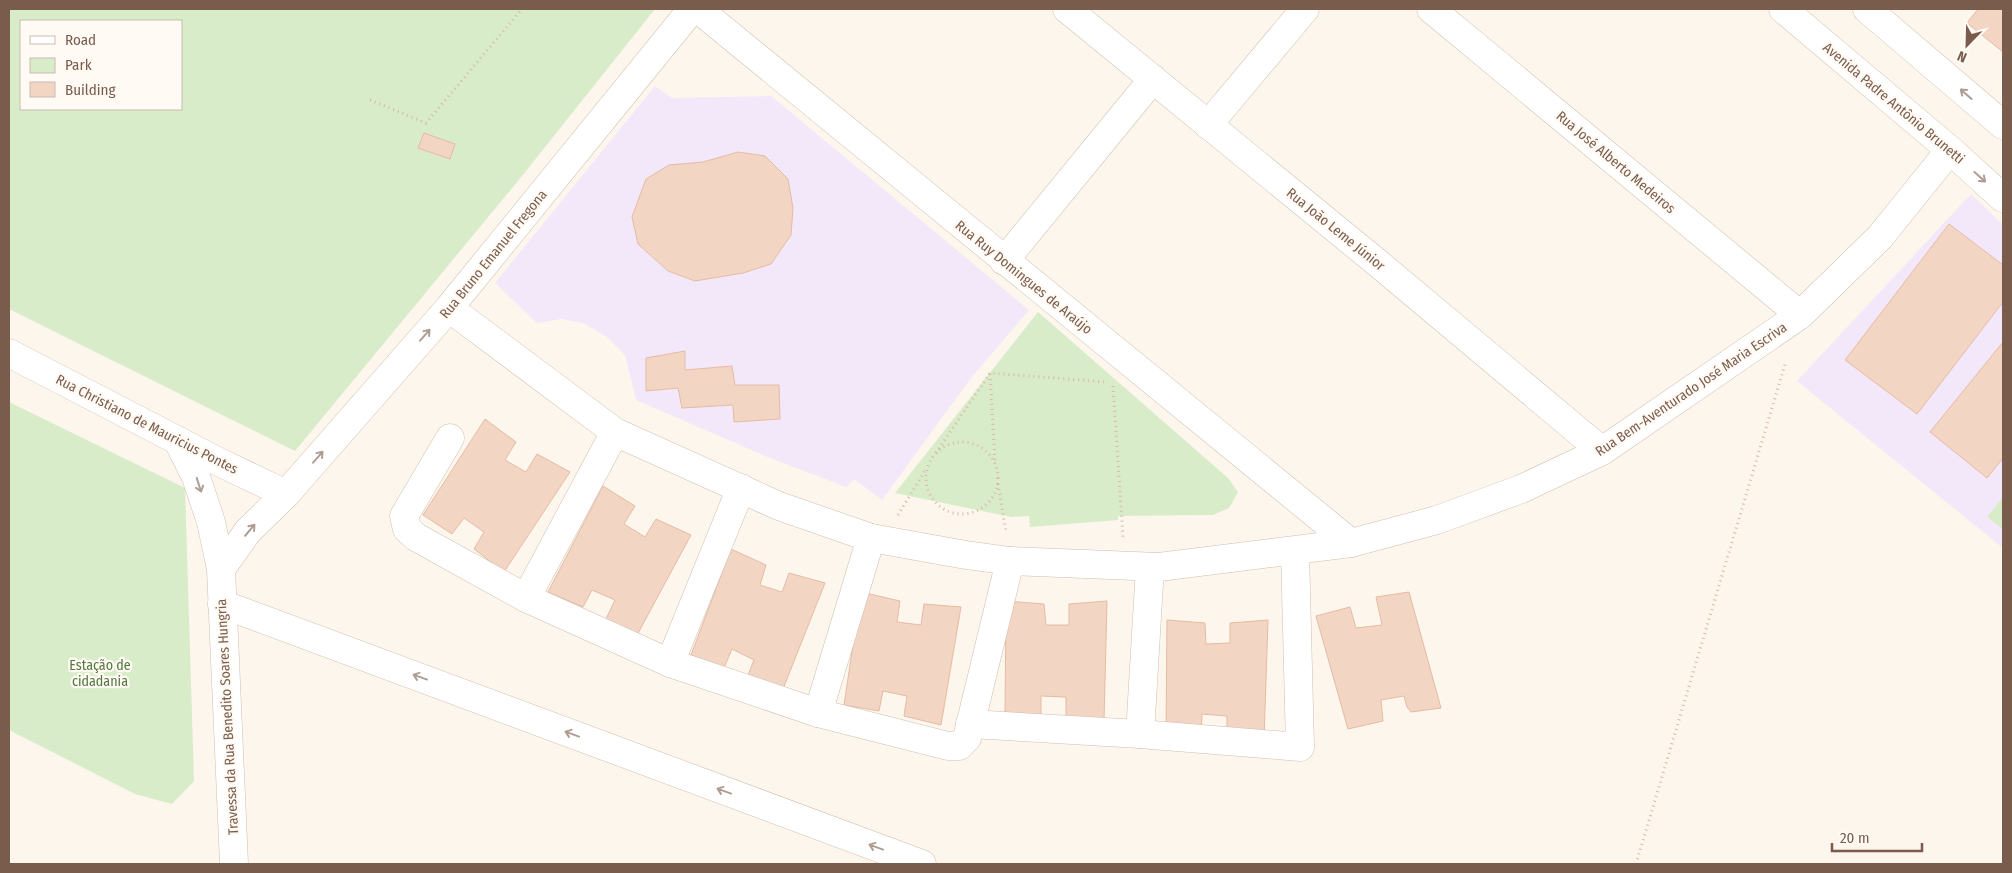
<svg xmlns="http://www.w3.org/2000/svg" width="2012" height="873" viewBox="0 0 2012 873" font-family="'Fira Sans Condensed',sans-serif">
<rect width="100%" height="100%" fill="#fdf6ec"/>
<!-- education -->
<g fill="#f3e8fa">
<path d="M 655,86 L 672,98 L 771,96 L 1029,310 L 971,378 L 882,500 L 854,479 L 846,487 L 765,456 L 636,400 L 625,355 L 607,337 L 583,323 L 561,319 L 537,323 L 495,283 Z"/>
<path d="M 1971,194 L 2003,225 L 2003,548 L 1797,381 Z"/>
</g>
<!-- green -->
<g fill="#d8ecc9" fill-rule="evenodd">
<path d="M 9,9 L 655,9 L 522,176 L 295,451 L 9,309 ZM 21,21 L 181,21 L 181,109 L 21,109 Z"/>
<path d="M 1038,312 L 1228,478 L 1238,492 L 1229,508 L 1213,515 L 1118,516 L 1118,520 L 1030,527 L 1029,516 L 1011,517 L 895,493 Z"/>
<path d="M 9,402 L 185,488 L 194,781 L 172,804 L 135,794 L 9,730 Z"/>
<path d="M 2003,497 L 2003,529 L 1987,517 Z"/>
</g>
<!-- building -->
<g fill="#f3d5c3" stroke="#e6bba3">
<path d="M 1978,9 L 2003,9 L 2003,52 L 1967,23 Z"/>
<path d="M 424,133 L 455,144 L 450,159 L 418,148 Z"/>
<path d="M 738,152 L 765,156 L 788,179 L 793,208 L 791,235 L 771,264 L 743,273 L 695,281 L 668,271 L 638,244 L 632,217 L 646,179 L 669,165 L 703,162 Z"/>
<path d="M 1949,224 L 2003,265 L 2003,302 L 1917,414 L 1845,360 Z"/>
<path d="M 2003,342 L 2003,458 L 1987,478 L 1930,432 Z"/>
<path d="M 685,351 L 685,370 L 732,366 L 735,385 L 779,385 L 780,419 L 734,422 L 733,405 L 682,408 L 678,388 L 646,391 L 646,358 Z"/>
<path d="M 485,419 L 516,442 L 505,460 L 526,472 L 537,454 L 570,472 L 504,572 L 474,549 L 484,532 L 464,518 L 452,534 L 423,515 Z"/>
<path d="M 603,486 L 635,506 L 624,524 L 645,537 L 656,519 L 691,535 L 637,635 L 606,619 L 615,600 L 592,590 L 583,607 L 548,592 Z"/>
<path d="M 731,549 L 766,565 L 760,585 L 782,592 L 789,573 L 825,583 L 781,694 L 747,678 L 754,660 L 732,649 L 724,668 L 691,655 Z"/>
<path d="M 861,592 L 900,601 L 897,622 L 921,625 L 924,604 L 961,607 L 941,725 L 904,716 L 907,696 L 883,691 L 879,711 L 844,705 Z"/>
<path d="M 1409,592 L 1441,708 L 1411,712 L 1407,707 L 1404,696 L 1381,700 L 1383,721 L 1348,729 L 1316,616 L 1350,607 L 1356,628 L 1382,625 L 1376,597 Z"/>
<path d="M 1006,601 L 1044,604 L 1046,625 L 1069,625 L 1069,604 L 1107,601 L 1104,721 L 1066,717 L 1066,697 L 1041,696 L 1041,716 L 1005,715 Z"/>
<path d="M 1167,620 L 1205,623 L 1206,644 L 1230,643 L 1230,623 L 1268,620 L 1264,740 L 1227,736 L 1227,716 L 1202,714 L 1201,735 L 1166,734 Z"/>
</g>
<g fill="none" stroke-linecap="round" stroke-linejoin="round">
<defs>
<g id="minor">
<path d="M 698,9 L 1351,543"/>
<path d="M 1067,9 L 1374,260 L 1602,451"/>
<path d="M 1431,9 L 1800,315"/>
<path d="M 1208,125 L 1305,9"/>
<path d="M 1004,261 L 1153,79"/>
<path d="M 449,308 L 615,432 L 779,506 L 871,538 L 966,555 L 1010,561 L 1159,567 L 1351,543 L 1437,520 L 1521,489 L 1602,451 L 1800,315 L 1880,237 L 1950,150"/>
<path d="M 9,353 L 219,462 L 286,494"/>
<path d="M 450,438 L 404,516 L 407,529 L 416,537 L 526,598 L 670,663 L 818,713 L 948,746 L 959,746 L 967,738 L 1010,561"/>
<path d="M 178,441 L 196,477 L 211,522 L 221,569 L 234,864"/>
<path d="M 221,569 L 248,531 L 286,494 L 449,308 L 692,9"/>
<path d="M 526,598 L 615,432"/>
<path d="M 222,604 L 922,864"/>
<path d="M 670,663 L 741,488"/>
<path d="M 818,713 L 871,538"/>
<path d="M 970,724 L 1140,734 L 1300,747 L 1295,551"/>
<path d="M 1140,734 L 1150,567"/>
</g>
<g id="secondary">
<path d="M 1783,9 L 1950,150 L 2003,198"/>
<path d="M 1867,9 L 2003,125"/>
</g>
</defs>
<!-- minor casing -->
<use href="#minor" stroke="#d1beb0" stroke-width="29"/>
<!-- secondary casing -->
<use href="#secondary" stroke="#d6c0b0" stroke-width="29"/>
<!-- path -->
<g stroke="#d9b8a5" stroke-width="3" stroke-dasharray="1 4" stroke-linecap="butt">
<path d="M 370,100 L 426,123 L 522,9"/>
<path d="M 990,374 L 995,463"/>
<path d="M 1113,386 L 1123,537"/>
<circle cx="962" cy="478" r="36"/>
<path d="M 936,453 L 990,373 L 1107,382"/>
<path d="M 998,484 L 1006,532"/>
<path d="M 898,515 L 926,469"/>
<path d="M 1636,864 L 1786,361"/>
</g>
<!-- minor -->
<use href="#minor" stroke="#fff" stroke-width="28"/>
<!-- secondary -->
<use href="#secondary" stroke="#fff" stroke-width="28"/>
</g>
<!-- one-way arrows -->
<defs><path id="oneway-shaft" d="M-6 0H5M1.5-3L5.5 0L1.5 3" fill="none" stroke-width="1.6" stroke-linecap="round" stroke-linejoin="round" transform="scale(1.25)"/></defs>
<g stroke="#af9d94">
<use href="#oneway-shaft" transform="translate(1966 94) rotate(-139)"/>
<use href="#oneway-shaft" transform="translate(1980 177) rotate(42)"/>
<use href="#oneway-shaft" transform="translate(425 335) rotate(-49)"/>
<use href="#oneway-shaft" transform="translate(318 457) rotate(-49)"/>
<use href="#oneway-shaft" transform="translate(199 485) rotate(72)"/>
<use href="#oneway-shaft" transform="translate(250 530) rotate(-50)"/>
<use href="#oneway-shaft" transform="translate(420 677) rotate(-160)"/>
<use href="#oneway-shaft" transform="translate(572 734) rotate(-160)"/>
<use href="#oneway-shaft" transform="translate(724 791) rotate(-160)"/>
<use href="#oneway-shaft" transform="translate(876 847) rotate(-160)"/>
</g>
<g text-anchor="middle" stroke-width="4.5" stroke-linejoin="round" paint-order="stroke">
<!-- street labels -->
<g font-size="14" fill="#7a5c4d" stroke="#fffaf3">
<text transform="translate(1894 103) rotate(40)" y="5">Avenida Padre Antônio Brunetti</text>
<text transform="translate(1616 162) rotate(40)" y="5">Rua José Alberto Medeiros</text>
<text transform="translate(1336 229) rotate(39)" y="5">Rua João Leme Júnior</text>
<text transform="translate(493 254) rotate(-51)" y="5">Rua Bruno Emanuel Fregona</text>
<text transform="translate(1024 277) rotate(39)" y="5">Rua Ruy Domingues de Araújo</text>
<text transform="translate(1691 389) rotate(-34)" y="5">Rua Bem-Aventurado José Maria Escriva</text>
<text transform="translate(147 424) rotate(27)" y="5">Rua Christiano de Mauricius Pontes</text>
<text transform="translate(227 717) rotate(-93)" y="5">Travessa da Rua Benedito Soares Hungria</text>
</g>
<!-- park labels -->
<g font-size="14" fill="#537a41" stroke="#fffaf3">
<text x="100" y="670">Estação de<tspan x="100" dy="16">cidadania</tspan></text>
</g>
</g>
<!-- border -->
<rect width="2012" height="873" fill="none" stroke="#7a5c4d" stroke-width="20"/>
<!-- legend -->
<rect x="20" y="20" width="162" height="90" fill="#fffaf3" stroke="#cabbb1"/>
<rect x="30" y="36" width="25" height="8" fill="#ffffff" stroke="#cabbb1"/>
<text x="65" y="45" font-size="15" fill="#7a5c4d">Road</text>
<rect x="30" y="58" width="25" height="15" fill="#d8ecc9" stroke="#cabbb1"/>
<text x="65" y="70" font-size="15" fill="#7a5c4d">Park</text>
<rect x="30" y="82" width="25" height="15" fill="#f3d5c3" stroke="#cabbb1"/>
<text x="65" y="95" font-size="15" fill="#7a5c4d">Building</text>
<!-- north arrow -->
<g transform="translate(1967 45) rotate(203)" stroke="#fffaf3" stroke-width="4" paint-order="stroke">
<path d="M0-4L9 19L0 12L-9 19Z" fill="#7a5c4d"/>
<text y="-8" font-size="14" font-weight="bold" text-anchor="middle" fill="#7a5c4d">N</text>
</g>
<!-- scale -->
<path d="M1832 843v8h90v-8" fill="none" stroke="#7a5c4d" stroke-width="2.5"/>
<text x="1840" y="843" font-size="15" fill="#7a5c4d" stroke="#fffaf3" stroke-width="4" paint-order="stroke">20 m</text>
</svg>
